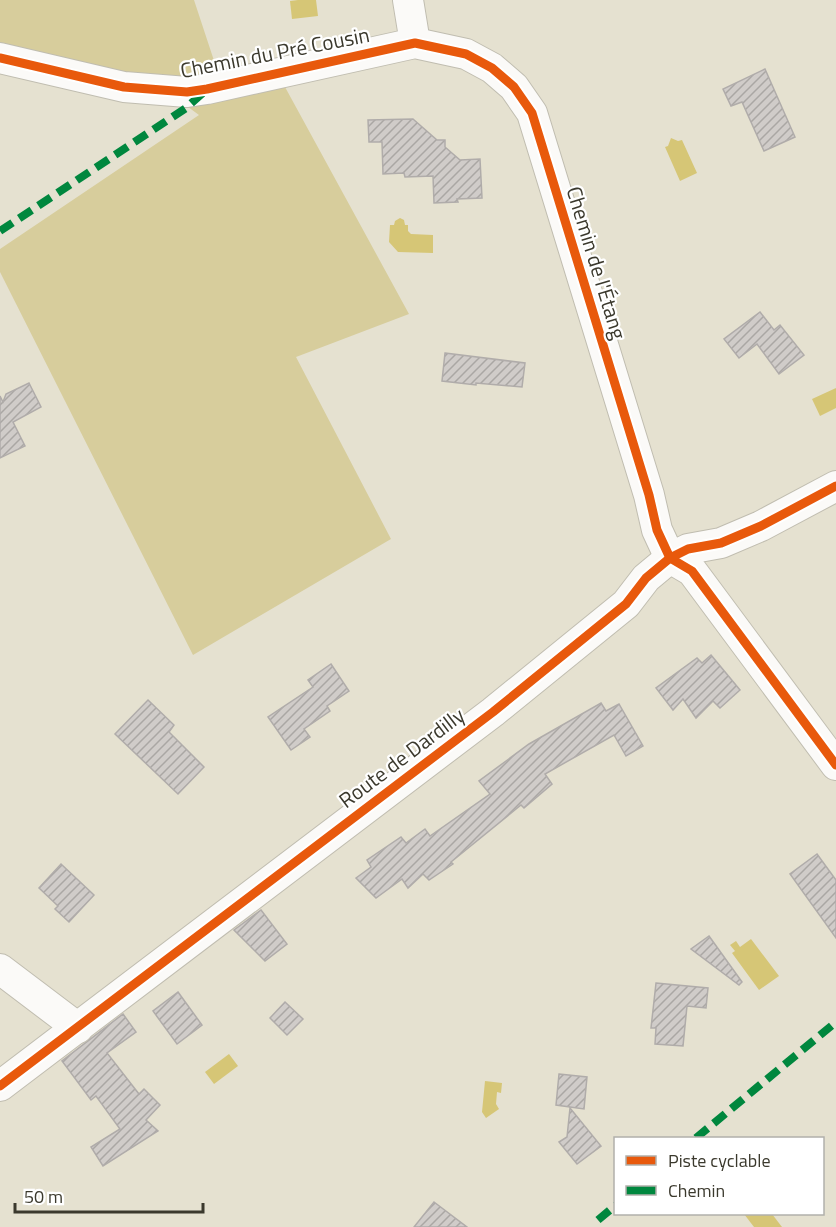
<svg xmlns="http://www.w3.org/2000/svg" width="836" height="1227" viewBox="0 0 836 1227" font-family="'Titillium Web',sans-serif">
<defs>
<pattern id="building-hatch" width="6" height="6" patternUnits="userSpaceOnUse" patternTransform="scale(1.5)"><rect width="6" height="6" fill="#d0ccc9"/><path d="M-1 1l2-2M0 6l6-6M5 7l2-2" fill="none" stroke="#aaa7a4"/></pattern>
</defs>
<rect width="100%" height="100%" fill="#e5e1d0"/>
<!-- grass -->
<path fill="#d7cd9c" d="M 0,0 L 194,0 L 224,91 L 285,87 L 409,314 L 296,357 L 391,539 L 193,655 L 0,272 L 0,249 L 199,115 L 154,82 L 0,45 Z"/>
<!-- water -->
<g fill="#d6c676">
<path d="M 298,0 L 316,0 L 318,16 L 292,19 L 290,1 Z"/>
<path d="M 671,138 L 678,141 L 682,140 L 697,173 L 680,181 L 665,147 L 668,146 Z"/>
<path d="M 400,218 L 404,220 L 405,225 L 408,225 L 408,231 L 411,234 L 433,235 L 433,253 L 398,252 L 389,242 L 390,225 L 394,225 L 395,221 Z"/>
<path d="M 836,386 L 836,408 L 820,416 L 812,399 L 836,388 Z"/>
<path d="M 751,939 L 779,976 L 759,990 L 732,953 L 735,951 L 730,945 L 736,941 L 740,947 Z"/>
<path d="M 229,1054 L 238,1066 L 214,1084 L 205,1072 Z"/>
<path d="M 485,1081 L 502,1083 L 501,1093 L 497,1092 L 496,1104 L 499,1109 L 486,1118 L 482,1112 Z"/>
<path d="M 744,1214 L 772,1214 L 782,1227 L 754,1227 Z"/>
</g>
<!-- building -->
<g fill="url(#building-hatch)" stroke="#b0acaa" stroke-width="1.5">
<path d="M 765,69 L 795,137 L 764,151 L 742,102 L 731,106 L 723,89 Z"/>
<path d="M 413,119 L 437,140 L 445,140 L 445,147 L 460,160 L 480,159 L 482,198 L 457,199 L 458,202 L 434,203 L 433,176 L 405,177 L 404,173 L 383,174 L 382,142 L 369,142 L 368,120 Z"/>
<path d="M 760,312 L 774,330 L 780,325 L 804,355 L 779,374 L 757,344 L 739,358 L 724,339 Z"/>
<path d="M 445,353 L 525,363 L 522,387 L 476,383 L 476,385 L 442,381 Z"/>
<path d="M 29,383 L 41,407 L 13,422 L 25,446 L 0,458 L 0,396 L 3,402 L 6,394 Z"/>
<path d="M 711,655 L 740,690 L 720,708 L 713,701 L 696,718 L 683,699 L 673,710 L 656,688 L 697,658 L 702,663 Z"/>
<path d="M 331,664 L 349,691 L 327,706 L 330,711 L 304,729 L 310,737 L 291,750 L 268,717 L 313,687 L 308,680 Z"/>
<path d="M 148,700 L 174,725 L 169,732 L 204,767 L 178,794 L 115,734 Z"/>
<path d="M 601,703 L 606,711 L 619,704 L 643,746 L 626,756 L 614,735 L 545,774 L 552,784 L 524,808 L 521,805 L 451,862 L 453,864 L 429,880 L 423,874 L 408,888 L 402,879 L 376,898 L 356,878 L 371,867 L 367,860 L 401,837 L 406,843 L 425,829 L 430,836 L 490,794 L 479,781 L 529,744 Z"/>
<path d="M 817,854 L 836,880 L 836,938 L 790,874 Z"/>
<path d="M 61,864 L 94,895 L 69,922 L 55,909 L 58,906 L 39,888 Z"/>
<path d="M 261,910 L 287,944 L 265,961 L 234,930 Z"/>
<path d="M 709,936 L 742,982 L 739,985 L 691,949 Z"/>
<path d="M 656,983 L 708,988 L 706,1008 L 687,1006 L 683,1046 L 655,1044 L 656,1028 L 651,1028 Z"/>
<path d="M 178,992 L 202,1025 L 177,1044 L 153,1011 Z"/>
<path d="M 285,1002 L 303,1019 L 287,1035 L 270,1018 Z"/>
<path d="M 123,1014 L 136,1032 L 107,1053 L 139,1094 L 144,1089 L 160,1105 L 146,1120 L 158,1131 L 103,1166 L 91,1147 L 120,1129 L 96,1096 L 91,1100 L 62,1061 Z"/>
<path d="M 559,1074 L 587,1077 L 584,1109 L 556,1105 Z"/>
<path d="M 570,1108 L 601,1146 L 577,1164 L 559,1142 L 567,1137 Z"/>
<path d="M 434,1202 L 467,1227 L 414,1227 Z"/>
</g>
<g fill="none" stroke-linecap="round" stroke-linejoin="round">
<defs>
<g id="minor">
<path d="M 408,0 L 415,43"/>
<path d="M 0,58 L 124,87 L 187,92 L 207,89 L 415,43 L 466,54 L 492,68 L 514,87 L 532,113 L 649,495 L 657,530 L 670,558 L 692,571 L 836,765"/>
<path d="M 0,969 L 78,1028"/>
<path d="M 0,1086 L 493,712 L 626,604 L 646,578 L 670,558 L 688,549 L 721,543 L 761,526 L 836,486"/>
</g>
</defs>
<!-- minor casing -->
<use href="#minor" stroke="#c0bdb0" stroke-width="32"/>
<!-- minor -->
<use href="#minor" stroke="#fbfaf8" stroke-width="30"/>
<!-- quiet -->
<g stroke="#00873e" stroke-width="8" stroke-dasharray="15 8" stroke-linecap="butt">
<path d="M 0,231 L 186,108 L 205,91"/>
<path d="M 696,1138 L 836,1022"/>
<path d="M 598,1220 L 616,1205"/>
</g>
<defs>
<g id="cycleway">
<path d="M 0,58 L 124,87 L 187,92 L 207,89 L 415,43 L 466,54 L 492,68 L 514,87 L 532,113 L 649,495 L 657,530 L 670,558 L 692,571 L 836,765"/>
<path d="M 0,1086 L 493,712 L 626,604 L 646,578 L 670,558 L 688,549 L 721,543 L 761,526 L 836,486"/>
</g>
</defs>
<!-- cycleway casing -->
<use href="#cycleway" stroke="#fff" stroke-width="13"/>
<!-- cycleway -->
<use href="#cycleway" stroke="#e8590c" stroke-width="9"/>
</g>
<g text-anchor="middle" stroke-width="4.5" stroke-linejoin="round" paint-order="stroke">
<!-- street labels -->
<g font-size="21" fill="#3b392d" stroke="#fff">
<text transform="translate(275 53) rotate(-11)" y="7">Chemin du Pré Cousin</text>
<text transform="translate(596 263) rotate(73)" y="7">Chemin de l'Étang</text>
<text transform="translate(402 758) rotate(-37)" y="7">Route de Dardilly</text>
</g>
</g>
<!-- legend -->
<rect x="614" y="1137" width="210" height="78" fill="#ffffff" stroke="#b1b0ab" stroke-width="1.5"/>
<rect x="626" y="1156" width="30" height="9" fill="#e8590c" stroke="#b1b0ab" stroke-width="1.5"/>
<text x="668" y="1167" font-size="18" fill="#3b392d">Piste cyclable</text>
<rect x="626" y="1186" width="30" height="9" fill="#00873e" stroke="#b1b0ab" stroke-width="1.5"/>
<text x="668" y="1197" font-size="18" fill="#3b392d">Chemin</text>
<!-- scale -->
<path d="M15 1203v9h188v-9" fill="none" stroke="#3b392d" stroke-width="3"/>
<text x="24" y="1203" font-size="18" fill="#3b392d" stroke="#ffffff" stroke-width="4.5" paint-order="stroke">50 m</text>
</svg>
